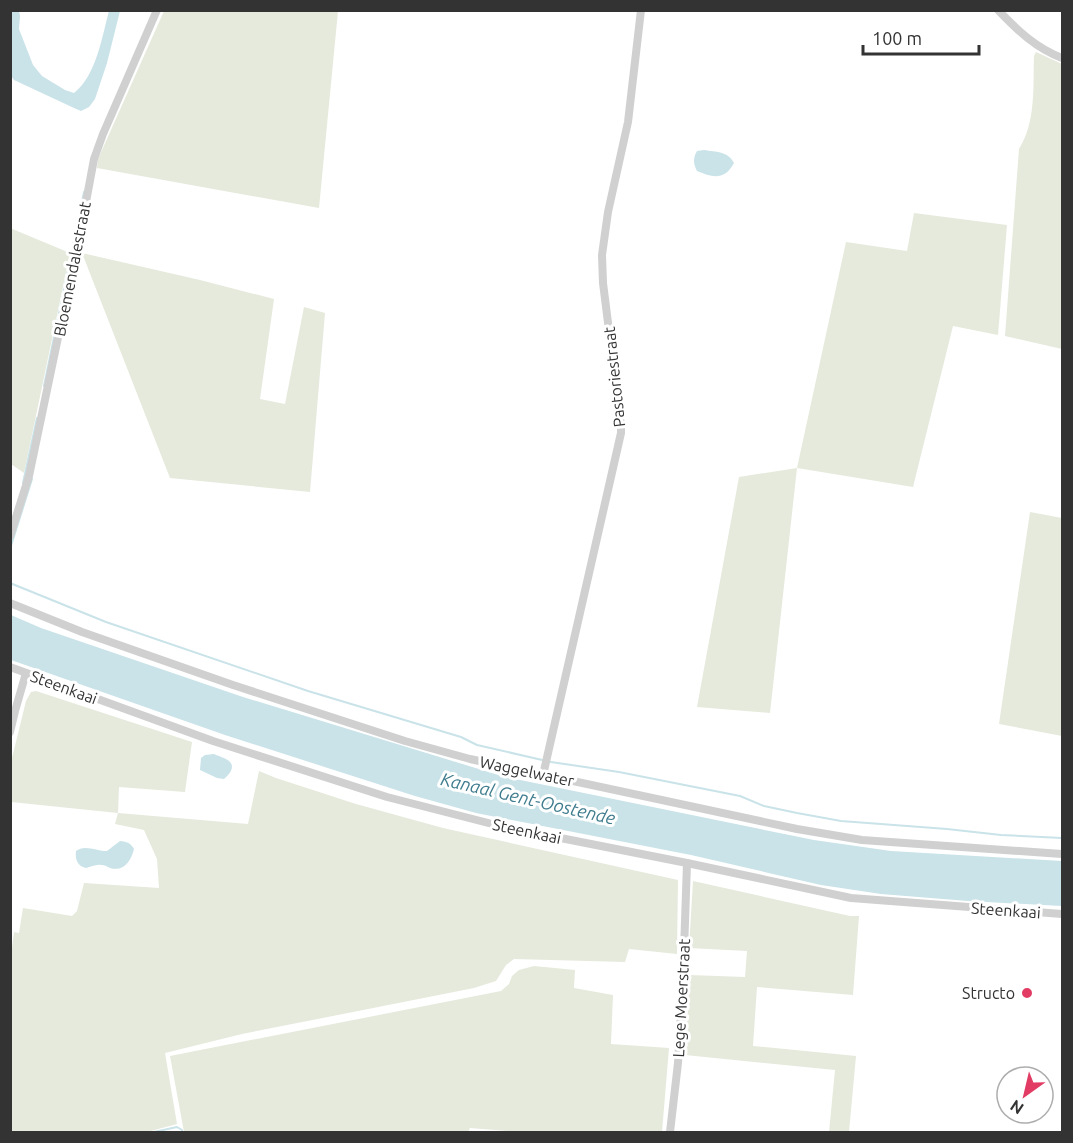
<svg xmlns="http://www.w3.org/2000/svg" width="1073" height="1143" viewBox="0 0 1073 1143" font-family="Ubuntu,sans-serif">
<rect width="100%" height="100%" fill="#fff"/>
<!-- green -->
<g fill="#e5eadc">
<path d="M 164,11 L 338,11 L 319,208 L 97,168 L 98,159 Z"/>
<path d="M 1036,52 L 1062,64 L 1062,349 L 1005,336 L 1019,149 C 1036,122 1033,87 1034,56 Z"/>
<path d="M 914,213 L 1007,225 L 998,335 L 953,326 L 913,487 L 797,468 L 770,713 L 697,707 L 739,477 L 797,468 L 846,242 L 907,251 Z"/>
<path d="M 10,228 L 70,253 L 24,473 L 11,464 Z"/>
<path d="M 82,253 L 200,280 L 274,299 L 260,399 L 285,404 L 304,307 L 325,313 L 310,492 L 170,478 Z"/>
<path d="M 1030,512 L 1062,518 L 1062,736 L 999,724 Z"/>
<path d="M 36,691 L 192,742 L 185,792 L 119,787 L 118,813 L 248,824 L 259,771 L 276,778 L 356,804 L 443,828 L 678,880 L 677,954 L 629,949 L 625,962 L 514,959 L 506,965 L 496,981 L 474,988 L 242,1034 L 165,1053 L 177,1124 L 147,1132 L 11,1132 L 11,949 L 12,948 L 14,932 L 19,933 L 23,908 L 72,916 L 77,911 L 84,883 L 159,888 L 157,859 L 144,830 L 115,824 L 118,813 L 11,802 L 11,762 L 26,701 L 31,692 Z"/>
<path d="M 693,881 L 850,916 L 859,916 L 853,995 L 757,987 L 753,1046 L 856,1056 L 849,1132 L 829,1132 L 835,1070 L 685,1055 L 689,975 L 745,977 L 747,951 L 689,948 Z"/>
<path d="M 534,966 L 575,970 L 574,988 L 613,995 L 611,1044 L 669,1048 L 662,1132 L 520,1132 L 470,1128 L 468,1132 L 184,1132 L 170,1056 L 501,991 L 509,984 L 512,976 L 519,970 Z"/>
</g>
<!-- water -->
<g fill="#c9e3e9">
<path d="M 10,11 L 19,11 L 20,16 L 19,29 L 33,65 L 42,76 L 65,90 L 74,93 C 96,76 102,37 109,11 L 120,11 L 107,63 L 95,99 L 89,107 L 81,111 L 74,108 L 14,80 L 11,76 Z"/>
<path d="M 704,150 C 716,152 728,151 734,163 C 725,180 713,178 697,171 C 693,163 693,158 697,151 Z"/>
<path d="M 11,615 L 41,628 L 243,697 L 505,777 L 814,840 L 891,851 L 1062,861 L 1062,906 L 968,901 L 881,894 L 821,885 L 691,855 L 476,813 L 415,796 L 225,735 L 11,660 Z"/>
<path d="M 214,754 C 218,756 226,758 229,761 C 236,767 229,775 224,779 L 217,778 L 200,770 L 201,758 L 205,755 Z"/>
<path d="M 120,841 C 127,842 130,842 134,849 C 131,861 124,872 110,868 C 106,866 105,865 101,865 C 96,864 91,867 86,868 C 77,866 75,859 76,851 C 84,844 97,851 107,851 Z"/>
</g>
<g fill="none" stroke-linecap="round" stroke-linejoin="round">
<!-- stream -->
<g stroke="#c9e3e9" stroke-width="2">
<path d="M 81,244 L 85,230"/>
<path d="M 44,386 L 84,192"/>
<path d="M 23,483 L 37,418"/>
<path d="M 10,549 L 32,479"/>
<path d="M 10,583 L 106,622 L 308,691 L 461,737 L 477,745 L 551,762 L 619,772 L 740,796 L 764,806 L 797,813 L 841,821 L 947,829 L 1001,835 L 1062,838"/>
<path d="M 154,1132 L 177,1127 L 182,1130 L 182,1132"/>
</g>
<!-- minor -->
<g stroke="#d0d0d0" stroke-width="8">
<path d="M 998,10 C 1018,31 1036,48 1062,58"/>
<path d="M 10,536 L 29,476 L 83,218 L 94,159 L 103,134 L 157,10"/>
<path d="M 10,603 L 82,632 L 233,685 L 405,741 L 470,759 L 797,829 L 862,840 L 1062,854"/>
<path d="M 10,667 L 213,741 L 387,797 L 500,826 L 687,863 L 851,898 L 1062,914"/>
<path d="M 10,732 L 15,711 L 26,673"/>
<path d="M 543,775 L 621,433 L 621,426 L 603,283 L 602,255 L 608,212 L 628,122 L 641,10"/>
<path d="M 670,1132 L 678,1063 L 683,980 L 687,863"/>
</g>
</g>
<!-- markers -->
<circle fill="#e23c64" stroke="#fff" stroke-width="2" cx="1027" cy="993" r="6"/>
<g text-anchor="middle" stroke-width="6" stroke-linejoin="round" paint-order="stroke">
<!-- street labels -->
<g font-size="16" fill="#333" stroke="#fff">
<text transform="translate(72 269) rotate(-79)" y="6">Bloemendalestraat</text>
<text transform="translate(614 377) rotate(-96)" y="6">Pastoriestraat</text>
<text transform="translate(64 687) rotate(20)" y="6">Steenkaai</text>
<text transform="translate(527 771) rotate(12)" y="6">Waggelwater</text>
<text transform="translate(527 831) rotate(12)" y="6">Steenkaai</text>
<text transform="translate(1006 910) rotate(4)" y="6">Steenkaai</text>
<text transform="translate(681 998) rotate(-87)" y="6">Lege Moerstraat</text>
</g>
<!-- poi labels -->
<g font-size="16" fill="#333" stroke="#fff" text-anchor="end">
<text x="1015" y="999">Structo</text>
</g>
<!-- water labels -->
<g font-size="18" font-style="italic" fill="#3f7c8e" stroke="#fff">
<text transform="translate(528 799) rotate(13)" y="6">Kanaal Gent-Oostende</text>
</g>
</g>
<!-- border -->
<rect width="1073" height="1143" fill="none" stroke="#333333" stroke-width="24"/>
<!-- north arrow -->
<g transform="translate(1025 1095) rotate(214)"><circle r="28" fill="#ffffff" stroke="#adadad" stroke-width="1.5"/>
<path d="M0-4.5L10 22L0 15L-10 22Z" fill="#e23c64"/>
<text y="-9" font-size="16" font-weight="bold" text-anchor="middle" fill="#333333">N</text>
</g>
<!-- scale -->
<path d="M863 45v9h116v-9" fill="none" stroke="#333333" stroke-width="3"/>
<text x="872" y="45" font-size="18" fill="#333333" stroke="#ffffff" stroke-width="4.5" paint-order="stroke">100 m</text>
</svg>
